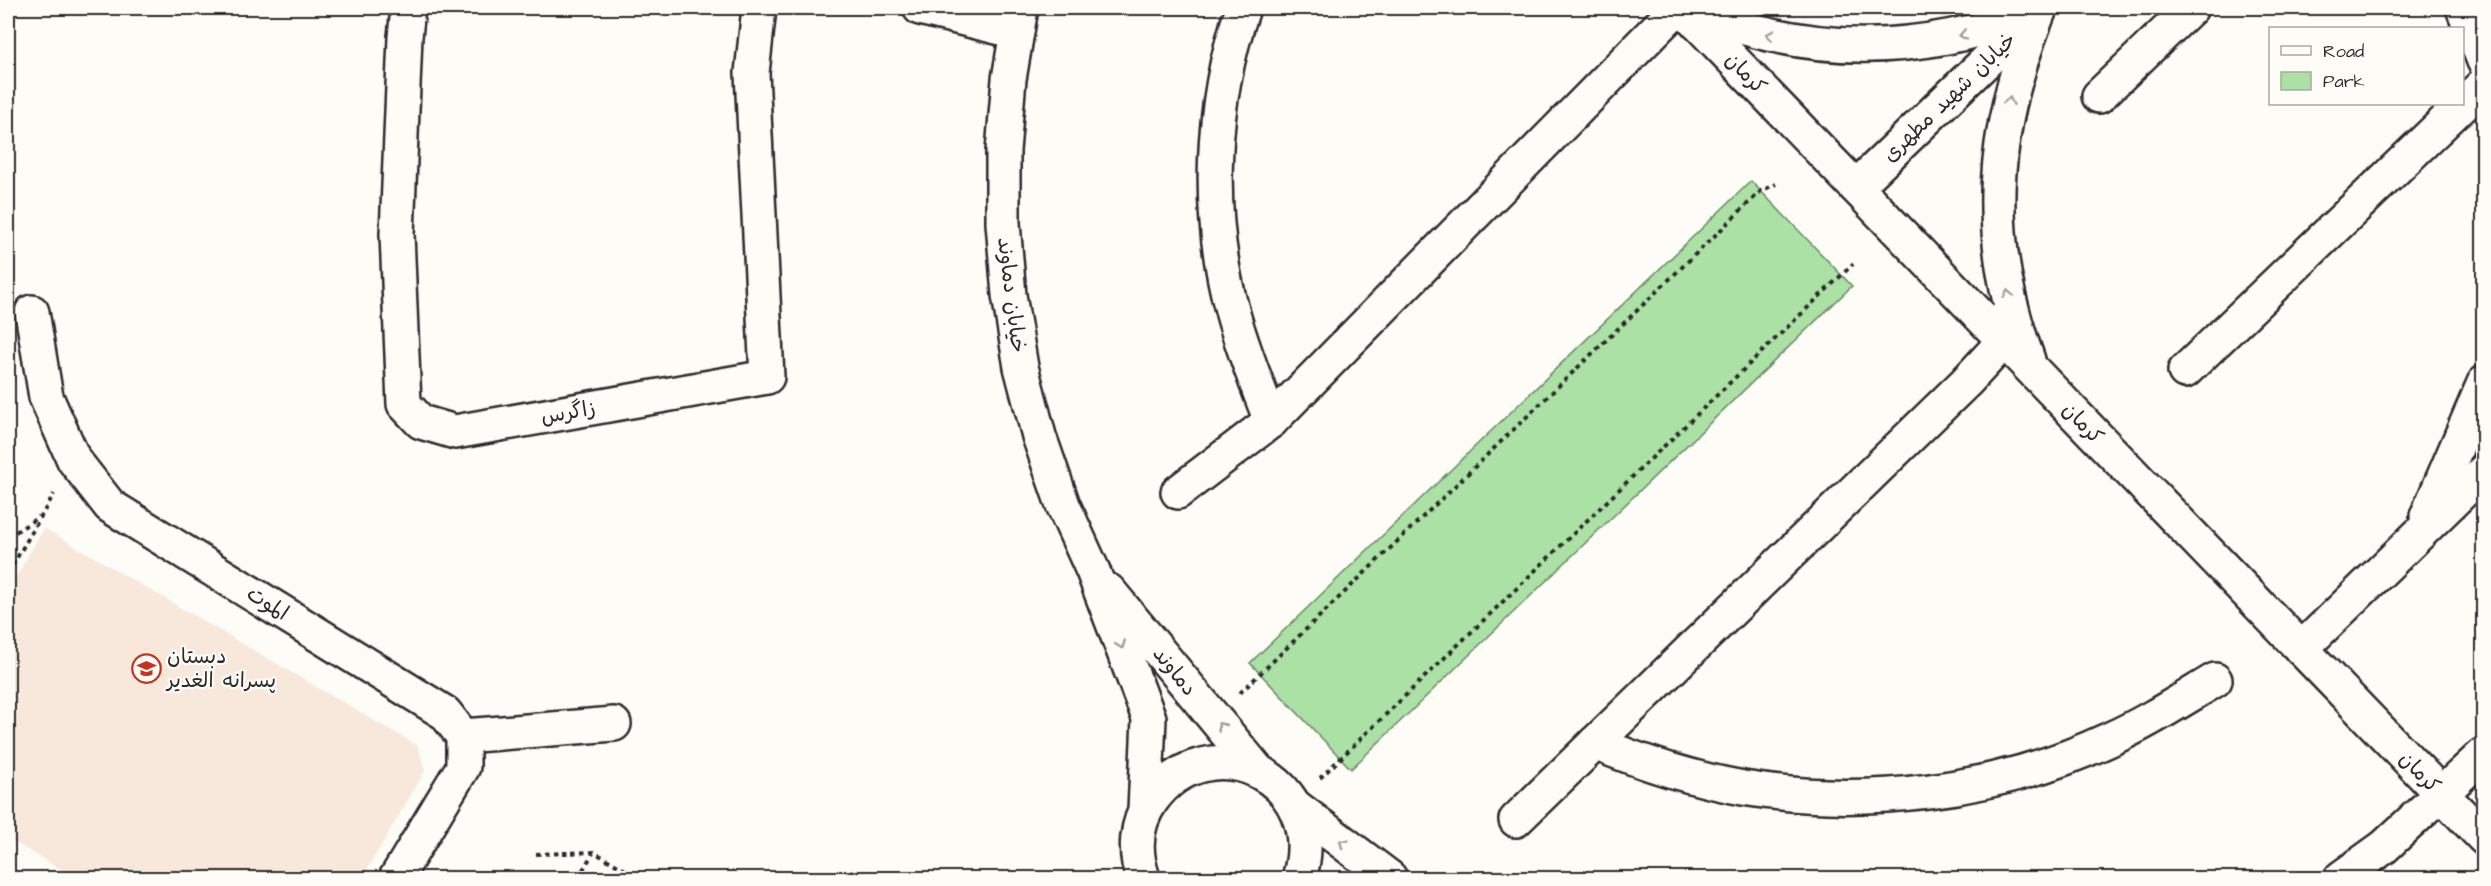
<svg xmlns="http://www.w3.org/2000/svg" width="2491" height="886" viewBox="0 0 2491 886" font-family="'Architects Daughter','Playpen Sans Arabic',sans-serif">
<rect width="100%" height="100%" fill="#fdfcf7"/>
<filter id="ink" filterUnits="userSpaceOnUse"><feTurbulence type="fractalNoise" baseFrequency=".0167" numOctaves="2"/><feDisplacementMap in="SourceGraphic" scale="12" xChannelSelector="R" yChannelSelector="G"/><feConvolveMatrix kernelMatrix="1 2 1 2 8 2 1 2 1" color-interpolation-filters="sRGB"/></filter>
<g filter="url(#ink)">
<!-- built -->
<path fill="#f8e8dc" d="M 44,528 L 418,746 L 425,771 L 362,878 L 76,878 L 8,839 L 8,591 Z"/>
<!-- green -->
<path fill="#abe1a4" stroke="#6b8668" stroke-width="1.5" d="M 1751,181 L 1852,286 L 1351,769 L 1250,663 Z"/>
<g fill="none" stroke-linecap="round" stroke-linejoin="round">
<defs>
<g id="minor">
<path d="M 408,8 L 405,37 L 397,234 L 404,404 L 421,422 L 455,432 L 767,377 L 752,73 L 759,8"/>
<path d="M 920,8 L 1017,32"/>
<path d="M 1243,8 C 1210,103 1206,216 1233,314 C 1243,350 1257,385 1271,421"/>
<path d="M 2463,8 L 2484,61"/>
<path d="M 2099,96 L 2191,8"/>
<path d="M 32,312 L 46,397 L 74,460 L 110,506 L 445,713 L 463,736 L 463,767 L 396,878"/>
<path d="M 2185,371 L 2484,84"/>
<path d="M 1178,492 L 1271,421 L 1677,8"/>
<path d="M 2427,516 L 2484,383"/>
<path d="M 2301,649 L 2484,471"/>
<path d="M 463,736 L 614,724"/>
<path d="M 1595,743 C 1643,763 1693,779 1743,788 C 1864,808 1997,792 2108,740 C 2146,723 2180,701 2215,680"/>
<path d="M 1516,820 L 1966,382 L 2004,341"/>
</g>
<g id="tertiary">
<path d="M 1021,8 L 1009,79 L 1003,151 L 1003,223 L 1009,295 L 1021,367 L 1039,436 L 1063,505 L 1093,571 L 1149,718 L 1145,811"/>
<path d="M 1683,8 L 2484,838"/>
<path d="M 1690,9 C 1810,58 1918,56 2039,11"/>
<path d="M 1856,187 L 2031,18"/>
<path d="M 2028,360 C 1982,237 1991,131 2039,11"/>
<path d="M 1109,591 L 1258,771"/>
<path d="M 1296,807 L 1390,878"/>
<path d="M 1143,878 C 1134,852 1135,824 1152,800 C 1210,720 1330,779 1299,878"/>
<path d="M 2341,878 L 2384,847 L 2484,754"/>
</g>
</defs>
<!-- minor casing -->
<use href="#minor" stroke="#2b2b2b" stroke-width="38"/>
<!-- tertiary casing -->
<use href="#tertiary" stroke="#2b2b2b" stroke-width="38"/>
<!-- path -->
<g stroke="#2b2b2b" stroke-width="4" stroke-dasharray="4.5 4.5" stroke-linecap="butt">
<path d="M 8,537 L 40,516"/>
<path d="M 8,573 L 54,494"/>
<path d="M 1240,693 L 1761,191 L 1776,184"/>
<path d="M 1320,778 L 1853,264"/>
<path d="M 536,854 L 594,852 L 639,878"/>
<path d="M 578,878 L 593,853"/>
</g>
<!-- minor -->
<use href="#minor" stroke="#fdfcf7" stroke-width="33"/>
<!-- tertiary -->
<use href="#tertiary" stroke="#fdfcf7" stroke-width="33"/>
</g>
<!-- one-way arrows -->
<defs><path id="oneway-chevron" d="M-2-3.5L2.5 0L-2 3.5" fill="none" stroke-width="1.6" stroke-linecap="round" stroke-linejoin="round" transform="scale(1.5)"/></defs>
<g stroke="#9e9e9b">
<use href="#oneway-chevron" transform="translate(1770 35) rotate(-168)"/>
<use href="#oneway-chevron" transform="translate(1963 35) rotate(168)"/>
<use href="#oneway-chevron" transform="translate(2009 101) rotate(-78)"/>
<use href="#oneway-chevron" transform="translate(2008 294) rotate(-102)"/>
<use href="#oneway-chevron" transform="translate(1121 645) rotate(69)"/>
<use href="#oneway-chevron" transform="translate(1221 726) rotate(-129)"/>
<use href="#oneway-chevron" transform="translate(1343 843) rotate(-143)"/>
</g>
</g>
<!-- icons -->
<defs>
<symbol id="school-ring" viewBox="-11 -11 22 22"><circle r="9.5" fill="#fdfcf7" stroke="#c8321e" stroke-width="1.5"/><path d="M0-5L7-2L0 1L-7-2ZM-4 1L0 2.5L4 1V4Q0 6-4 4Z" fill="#c8321e"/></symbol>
</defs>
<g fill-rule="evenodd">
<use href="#school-ring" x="130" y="652" width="33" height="33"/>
</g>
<g text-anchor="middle" stroke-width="4.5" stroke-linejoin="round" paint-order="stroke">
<!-- street labels -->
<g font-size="21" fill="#2b2b2b" stroke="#fdfcf7">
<text transform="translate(1746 73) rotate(46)" y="7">کرمان</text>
<text transform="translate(1949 97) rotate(-44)" y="7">خیابان شهید مطهری</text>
<text transform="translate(1012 295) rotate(83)" y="7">خیابان دماوند</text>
<text transform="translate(568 412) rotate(-10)" y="7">زاگرس</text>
<text transform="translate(2083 423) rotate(46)" y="7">کرمان</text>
<text transform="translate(268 603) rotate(32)" y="7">الموت</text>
<text transform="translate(1175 671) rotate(51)" y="7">دماوند</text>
<text transform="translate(2420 772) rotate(46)" y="7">کرمان</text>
</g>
<!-- poi labels -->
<g font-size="21" fill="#2b2b2b" stroke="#fdfcf7" text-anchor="start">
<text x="167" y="663">دبستان<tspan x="167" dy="24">پسرانه الغدیر</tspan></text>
</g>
</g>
<!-- margin -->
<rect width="2491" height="886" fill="none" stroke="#fdfcf7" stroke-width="30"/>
<rect x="15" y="15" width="2461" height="856" fill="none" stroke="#2b2b2b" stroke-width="2" filter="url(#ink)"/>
<!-- legend -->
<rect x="2269" y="27" width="195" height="78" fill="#fdfcf7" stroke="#a9a8a5" stroke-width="1.5"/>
<rect x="2281" y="46" width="30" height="9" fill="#fdfcf7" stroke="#a9a8a5" stroke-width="1.5"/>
<text x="2323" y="57" font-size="18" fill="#2b2b2b">Road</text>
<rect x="2281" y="72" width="30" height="18" fill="#abe1a4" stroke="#a9a8a5" stroke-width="1.5"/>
<text x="2323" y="87" font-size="18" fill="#2b2b2b">Park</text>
</svg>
